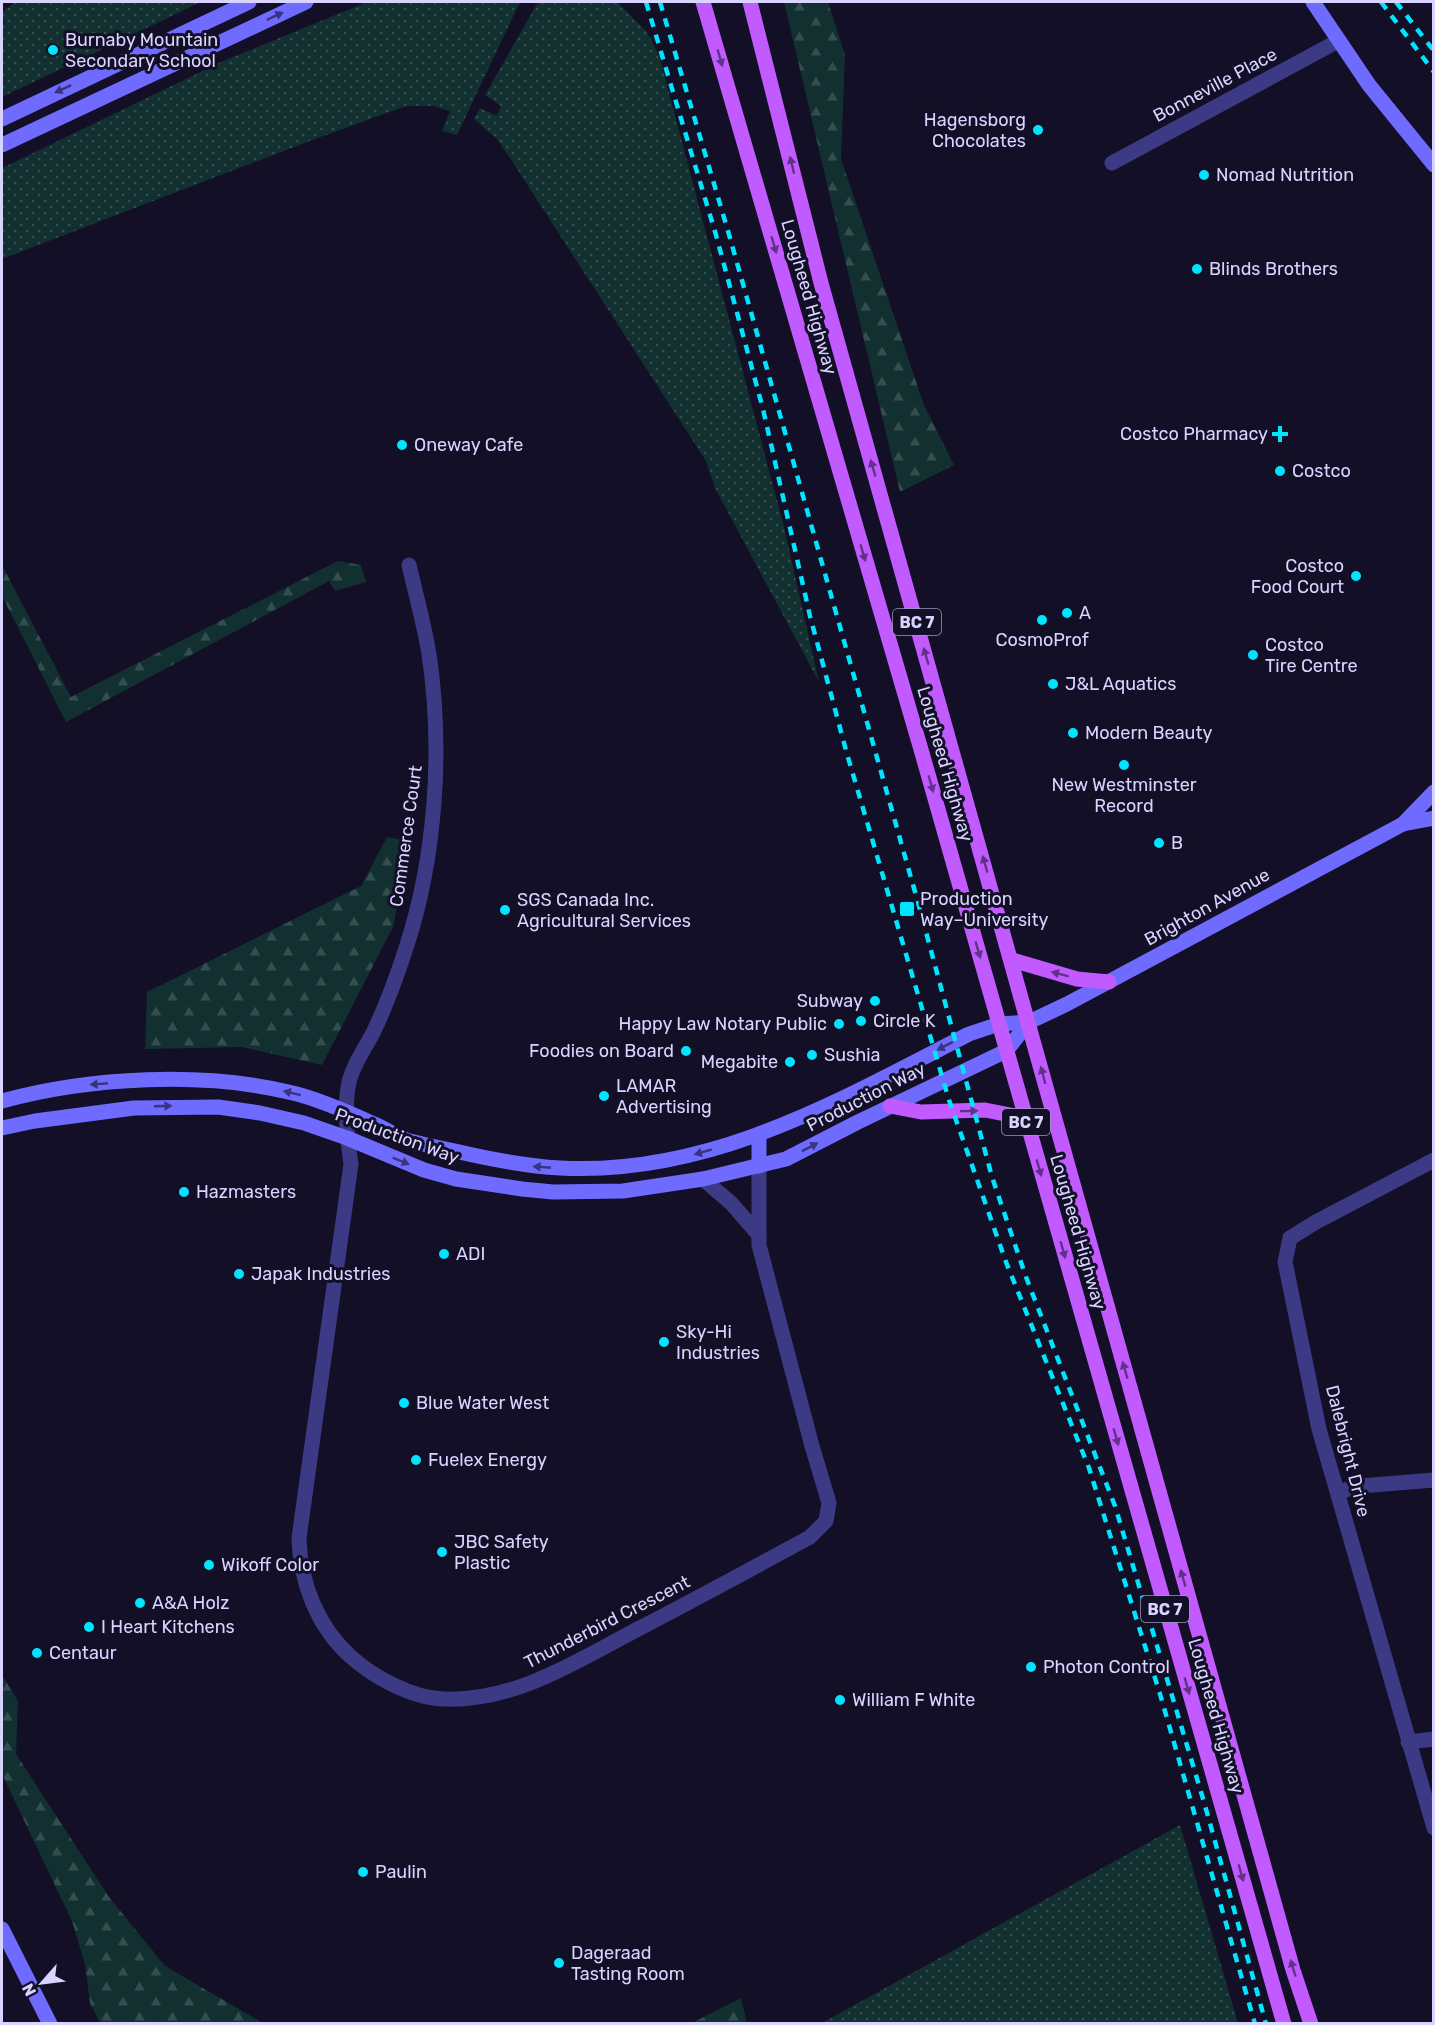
<svg xmlns="http://www.w3.org/2000/svg" width="1435" height="2025" viewBox="0 0 1435 2025" font-family="Rubik,sans-serif">
<defs>
<pattern id="grass-dots" width="8" height="8" patternUnits="userSpaceOnUse" patternTransform="scale(1.5)"><rect width="8" height="8" fill="#12302f"/><path d="M2 2h.1M6 6h.1" fill="none" stroke="#344d4e" stroke-width="1.8" stroke-linecap="round"/></pattern>
<pattern id="forest-firs" width="22" height="20" patternUnits="userSpaceOnUse" patternTransform="scale(1.5)"><rect width="22" height="20" fill="#12302f"/><path d="M5 1l3.5 6h-7zM16 11l3.5 6h-7z" fill="#344d4e"/></pattern>
</defs>
<rect width="100%" height="100%" fill="#130f26"/>
<!-- grass -->
<g fill="url(#grass-dots)">
<path d="M 15,2 L 201,2 L 2,97 L 2,25 L 5,22 L 2,18 L 2,12 Z"/>
<path d="M 367,2 L 520,2 L 457,135 L 442,131 L 450,111 L 433,106 L 406,106 L 315,139 L 2,259 L 2,168 L 221,62 Z"/>
<path d="M 538,2 L 617,2 L 647,32 L 659,55 L 784,527 L 819,682 L 715,488 L 706,461 L 510,158 L 497,139 L 474,119 L 480,108 L 497,116 L 501,106 L 485,95 Z"/>
<path d="M 1180,1825 L 1238,2023 L 822,2023 Z"/>
</g>
<!-- forest -->
<g fill="url(#forest-firs)">
<path d="M 784,2 L 828,2 L 845,55 L 841,159 L 924,405 L 954,465 L 900,492 Z"/>
<path d="M 338,561 L 361,565 L 366,582 L 335,591 L 329,581 L 66,722 L 2,596 L 2,565 L 71,697 Z"/>
<path d="M 387,837 L 410,841 L 393,927 L 322,1065 L 242,1047 L 145,1049 L 147,992 L 361,886 Z"/>
<path d="M 2,1675 L 18,1701 L 16,1754 L 109,1897 L 165,1966 L 263,2023 L 100,2023 L 90,2003 L 85,1964 L 72,1921 L 2,1774 Z"/>
<path d="M 741,1998 L 747,2023 L 692,2023 Z"/>
</g>
<g fill="none" stroke-linecap="round" stroke-linejoin="round">
<!-- street -->
<g stroke="#3d3a85" stroke-width="15">
<path d="M 1112,163 L 1338,41"/>
<path d="M 409,565 C 416,595 424,624 429,654 C 443,748 436,857 406,948 C 397,976 386,1006 373,1033 C 365,1048 353,1065 349,1082 C 344,1105 347,1140 351,1164 L 299,1538 C 300,1582 317,1626 350,1656 C 373,1677 412,1698 443,1699 C 515,1702 577,1661 638,1629 C 696,1599 753,1568 810,1537 L 826,1521 L 829,1503 L 812,1446 L 759,1245 L 759,1166"/>
<path d="M 1434,1160 L 1316,1222 L 1290,1238 L 1285,1262 L 1319,1429 L 1434,1828"/>
<path d="M 703,1179 L 731,1203 L 759,1235"/>
<path d="M 1338,1492 L 1360,1486 L 1434,1480"/>
<path d="M 1408,1742 L 1434,1739"/>
</g>
<!-- secondary -->
<g stroke="#6f6bff" stroke-width="15">
<path d="M 1313,2 L 1369,85 L 1434,165"/>
<path d="M 2,119 L 249,2"/>
<path d="M 2,145 L 306,2"/>
<path d="M 1403,824 L 1434,792"/>
<path d="M 2,1101 C 90,1077 203,1071 293,1093 C 321,1100 348,1112 374,1124 C 386,1129 398,1137 410,1141 C 425,1145 440,1148 455,1151 C 489,1159 525,1166 560,1168 C 711,1176 840,1100 969,1034 L 999,1024 L 1029,1022 L 1067,1004 L 1403,824 L 1434,818"/>
<path d="M 2,1128 L 35,1121 L 134,1108 L 218,1107 L 260,1113 L 304,1123 L 347,1138 L 424,1170 L 456,1179 L 522,1189 L 553,1192 L 623,1191 L 703,1179 L 786,1159 L 858,1122 L 1006,1051 L 1029,1022"/>
<path d="M 759,1135 L 759,1166"/>
<path d="M 2,1929 L 50,2024"/>
</g>
<!-- primary -->
<g stroke="#c25bff" stroke-width="15">
<path d="M 703,2 L 922,753 L 1284,2024"/>
<path d="M 750,2 L 821,283 L 1293,1970 L 1311,2024"/>
<path d="M 1012,960 L 1077,979 L 1109,982"/>
<path d="M 890,1106 L 921,1112 L 985,1110 L 1025,1118"/>
</g>
<!-- rail -->
<g stroke="#00e5ff" stroke-width="4.5" stroke-dasharray="9 8" stroke-linecap="butt">
<path d="M 646,2 L 716,235 L 763,409 L 810,616 L 847,754 L 949,1100 L 1006,1262 L 1089,1468 L 1160,1694 L 1255,2024"/>
<path d="M 660,2 L 728,231 L 919,906 L 992,1177 L 1026,1277 L 1115,1506 L 1204,1802 L 1266,2024"/>
<path d="M 1381,2 L 1434,72"/>
<path d="M 1396,2 L 1434,51"/>
</g>
</g>
<!-- one-way arrows -->
<defs><path id="oneway-solid" d="M-6-.8H1V-3.2L6.5 0L1 3.2V.8H-6Z" transform="scale(1.5)"/></defs>
<g fill="#38347d">
<use href="#oneway-solid" transform="translate(275 16) rotate(-25)"/>
<use href="#oneway-solid" transform="translate(63 89) rotate(155)"/>
<use href="#oneway-solid" transform="translate(945 1046) rotate(153)"/>
<use href="#oneway-solid" transform="translate(99 1084) rotate(175)"/>
<use href="#oneway-solid" transform="translate(292 1093) rotate(-166)"/>
<use href="#oneway-solid" transform="translate(163 1106) rotate(-2)"/>
<use href="#oneway-solid" transform="translate(810 1147) rotate(-27)"/>
<use href="#oneway-solid" transform="translate(703 1152) rotate(164)"/>
<use href="#oneway-solid" transform="translate(401 1161) rotate(22)"/>
<use href="#oneway-solid" transform="translate(542 1167) rotate(-175)"/>
</g>
<g fill="#623188">
<use href="#oneway-solid" transform="translate(720 58) rotate(74)"/>
<use href="#oneway-solid" transform="translate(792 165) rotate(-104)"/>
<use href="#oneway-solid" transform="translate(774 245) rotate(74)"/>
<use href="#oneway-solid" transform="translate(873 468) rotate(-106)"/>
<use href="#oneway-solid" transform="translate(863 553) rotate(74)"/>
<use href="#oneway-solid" transform="translate(926 656) rotate(-106)"/>
<use href="#oneway-solid" transform="translate(931 784) rotate(74)"/>
<use href="#oneway-solid" transform="translate(985 864) rotate(-106)"/>
<use href="#oneway-solid" transform="translate(978 950) rotate(74)"/>
<use href="#oneway-solid" transform="translate(1060 974) rotate(-165)"/>
<use href="#oneway-solid" transform="translate(1043 1075) rotate(-105)"/>
<use href="#oneway-solid" transform="translate(969 1111) rotate(-1)"/>
<use href="#oneway-solid" transform="translate(1039 1168) rotate(74)"/>
<use href="#oneway-solid" transform="translate(1063 1250) rotate(74)"/>
<use href="#oneway-solid" transform="translate(1125 1370) rotate(-106)"/>
<use href="#oneway-solid" transform="translate(1116 1437) rotate(74)"/>
<use href="#oneway-solid" transform="translate(1183 1578) rotate(-106)"/>
<use href="#oneway-solid" transform="translate(1187 1686) rotate(74)"/>
<use href="#oneway-solid" transform="translate(1241 1873) rotate(74)"/>
<use href="#oneway-solid" transform="translate(1293 1968) rotate(-107)"/>
</g>
<!-- markers -->
<g fill="#00e5ff" stroke="#130f26" stroke-width="2">
<circle cx="53" cy="50" r="6"/>
<circle cx="1038" cy="130" r="6"/>
<circle cx="1204" cy="175" r="6"/>
<circle cx="1197" cy="269" r="6"/>
<path d="M1277 425h6v6h6v6h-6v6h-6v-6h-6v-6h6z"/>
<circle cx="402" cy="445" r="6"/>
<circle cx="1280" cy="471" r="6"/>
<circle cx="1356" cy="576" r="6"/>
<circle cx="1067" cy="613" r="6"/>
<circle cx="1042" cy="620" r="6"/>
<circle cx="1253" cy="655" r="6"/>
<circle cx="1053" cy="684" r="6"/>
<circle cx="1073" cy="733" r="6"/>
<circle cx="1124" cy="765" r="6"/>
<circle cx="1159" cy="843" r="6"/>
<rect x="899" y="901" width="16" height="16" rx="3"/>
<circle cx="505" cy="910" r="6"/>
<circle cx="875" cy="1001" r="6"/>
<circle cx="861" cy="1021" r="6"/>
<circle cx="839" cy="1024" r="6"/>
<circle cx="686" cy="1051" r="6"/>
<circle cx="812" cy="1055" r="6"/>
<circle cx="790" cy="1062" r="6"/>
<circle cx="604" cy="1096" r="6"/>
<circle cx="184" cy="1192" r="6"/>
<circle cx="444" cy="1254" r="6"/>
<circle cx="239" cy="1274" r="6"/>
<circle cx="664" cy="1342" r="6"/>
<circle cx="404" cy="1403" r="6"/>
<circle cx="416" cy="1460" r="6"/>
<circle cx="442" cy="1552" r="6"/>
<circle cx="209" cy="1565" r="6"/>
<circle cx="140" cy="1603" r="6"/>
<circle cx="89" cy="1627" r="6"/>
<circle cx="37" cy="1653" r="6"/>
<circle cx="1031" cy="1667" r="6"/>
<circle cx="840" cy="1700" r="6"/>
<circle cx="363" cy="1872" r="6"/>
<circle cx="559" cy="1963" r="6"/>
</g>
<g text-anchor="middle" stroke-width="6" stroke-linejoin="round" paint-order="stroke">
<!-- shield labels -->
<g fill="#130f26" stroke="#9e99be" stroke-width="1.5">
<rect x="893" y="609" width="48" height="26" rx="4.5"/>
<rect x="1002" y="1109" width="48" height="26" rx="4.5"/>
<rect x="1141" y="1596" width="48" height="26" rx="4.5"/>
</g>
<g font-size="16" font-weight="bold" fill="#d9d4ff">
<text x="917" y="628">BC 7</text>
<text x="1026" y="1128">BC 7</text>
<text x="1165" y="1615">BC 7</text>
</g>
<!-- poi labels -->
<g font-size="18" fill="#d9d4ff" stroke="#130f26" text-anchor="start">
<text x="65" y="46">Burnaby Mountain<tspan x="65" dy="21">Secondary School</tspan></text>
<text x="1026" y="126" text-anchor="end">Hagensborg<tspan x="1026" dy="21">Chocolates</tspan></text>
<text x="1216" y="181">Nomad Nutrition</text>
<text x="1209" y="275">Blinds Brothers</text>
<text x="1268" y="440" text-anchor="end">Costco Pharmacy</text>
<text x="414" y="451">Oneway Cafe</text>
<text x="1292" y="477">Costco</text>
<text x="1344" y="572" text-anchor="end">Costco<tspan x="1344" dy="21">Food Court</tspan></text>
<text x="1079" y="619">A</text>
<text x="1042" y="646" text-anchor="middle">CosmoProf</text>
<text x="1265" y="651">Costco<tspan x="1265" dy="21">Tire Centre</tspan></text>
<text x="1065" y="690">J&amp;L Aquatics</text>
<text x="1085" y="739">Modern Beauty</text>
<text x="1124" y="791" text-anchor="middle">New Westminster<tspan x="1124" dy="21">Record</tspan></text>
<text x="1171" y="849">B</text>
<text x="920" y="905">Production<tspan x="920" dy="21">Way–University</tspan></text>
<text x="517" y="906">SGS Canada Inc.<tspan x="517" dy="21">Agricultural Services</tspan></text>
<text x="863" y="1007" text-anchor="end">Subway</text>
<text x="873" y="1027">Circle K</text>
<text x="827" y="1030" text-anchor="end">Happy Law Notary Public</text>
<text x="674" y="1057" text-anchor="end">Foodies on Board</text>
<text x="824" y="1061">Sushia</text>
<text x="778" y="1068" text-anchor="end">Megabite</text>
<text x="616" y="1092">LAMAR<tspan x="616" dy="21">Advertising</tspan></text>
<text x="196" y="1198">Hazmasters</text>
<text x="456" y="1260">ADI</text>
<text x="251" y="1280">Japak Industries</text>
<text x="676" y="1338">Sky-Hi<tspan x="676" dy="21">Industries</tspan></text>
<text x="416" y="1409">Blue Water West</text>
<text x="428" y="1466">Fuelex Energy</text>
<text x="454" y="1548">JBC Safety<tspan x="454" dy="21">Plastic</tspan></text>
<text x="221" y="1571">Wikoff Color</text>
<text x="152" y="1609">A&amp;A Holz</text>
<text x="101" y="1633">I Heart Kitchens</text>
<text x="49" y="1659">Centaur</text>
<text x="1043" y="1673">Photon Control</text>
<text x="852" y="1706">William F White</text>
<text x="375" y="1878">Paulin</text>
<text x="571" y="1959">Dageraad<tspan x="571" dy="21">Tasting Room</tspan></text>
</g>
<!-- street labels -->
<g font-size="18" fill="#d9d4ff" stroke="#130f26">
<text transform="translate(1215 85) rotate(-28)" y="6">Bonneville Place</text>
<text transform="translate(809 297) rotate(74)" y="6">Lougheed Highway</text>
<text transform="translate(945 764) rotate(74)" y="6">Lougheed Highway</text>
<text transform="translate(406 836) rotate(-82)" y="6">Commerce Court</text>
<text transform="translate(1207 907) rotate(-29)" y="6">Brighton Avenue</text>
<text transform="translate(866 1097) rotate(-27)" y="6">Production Way</text>
<text transform="translate(397 1136) rotate(20)" y="6">Production Way</text>
<text transform="translate(1078 1232) rotate(74)" y="6">Lougheed Highway</text>
<text transform="translate(1348 1451) rotate(76)" y="6">Dalebright Drive</text>
<text transform="translate(607 1622) rotate(-27)" y="6">Thunderbird Crescent</text>
<text transform="translate(1216 1716) rotate(74)" y="6">Lougheed Highway</text>
</g>
</g>
<!-- border -->
<rect width="1435" height="2025" fill="none" stroke="#d9d4ff" stroke-width="6"/>
<!-- north arrow -->
<g transform="translate(42 1983) rotate(242)" stroke="#130f26" stroke-width="4.5" paint-order="stroke">
<path d="M0-4.5L10 22L0 15L-10 22Z" fill="#d9d4ff"/>
<text y="-9" font-size="16" font-weight="bold" text-anchor="middle" fill="#d9d4ff">N</text>
</g>
</svg>
